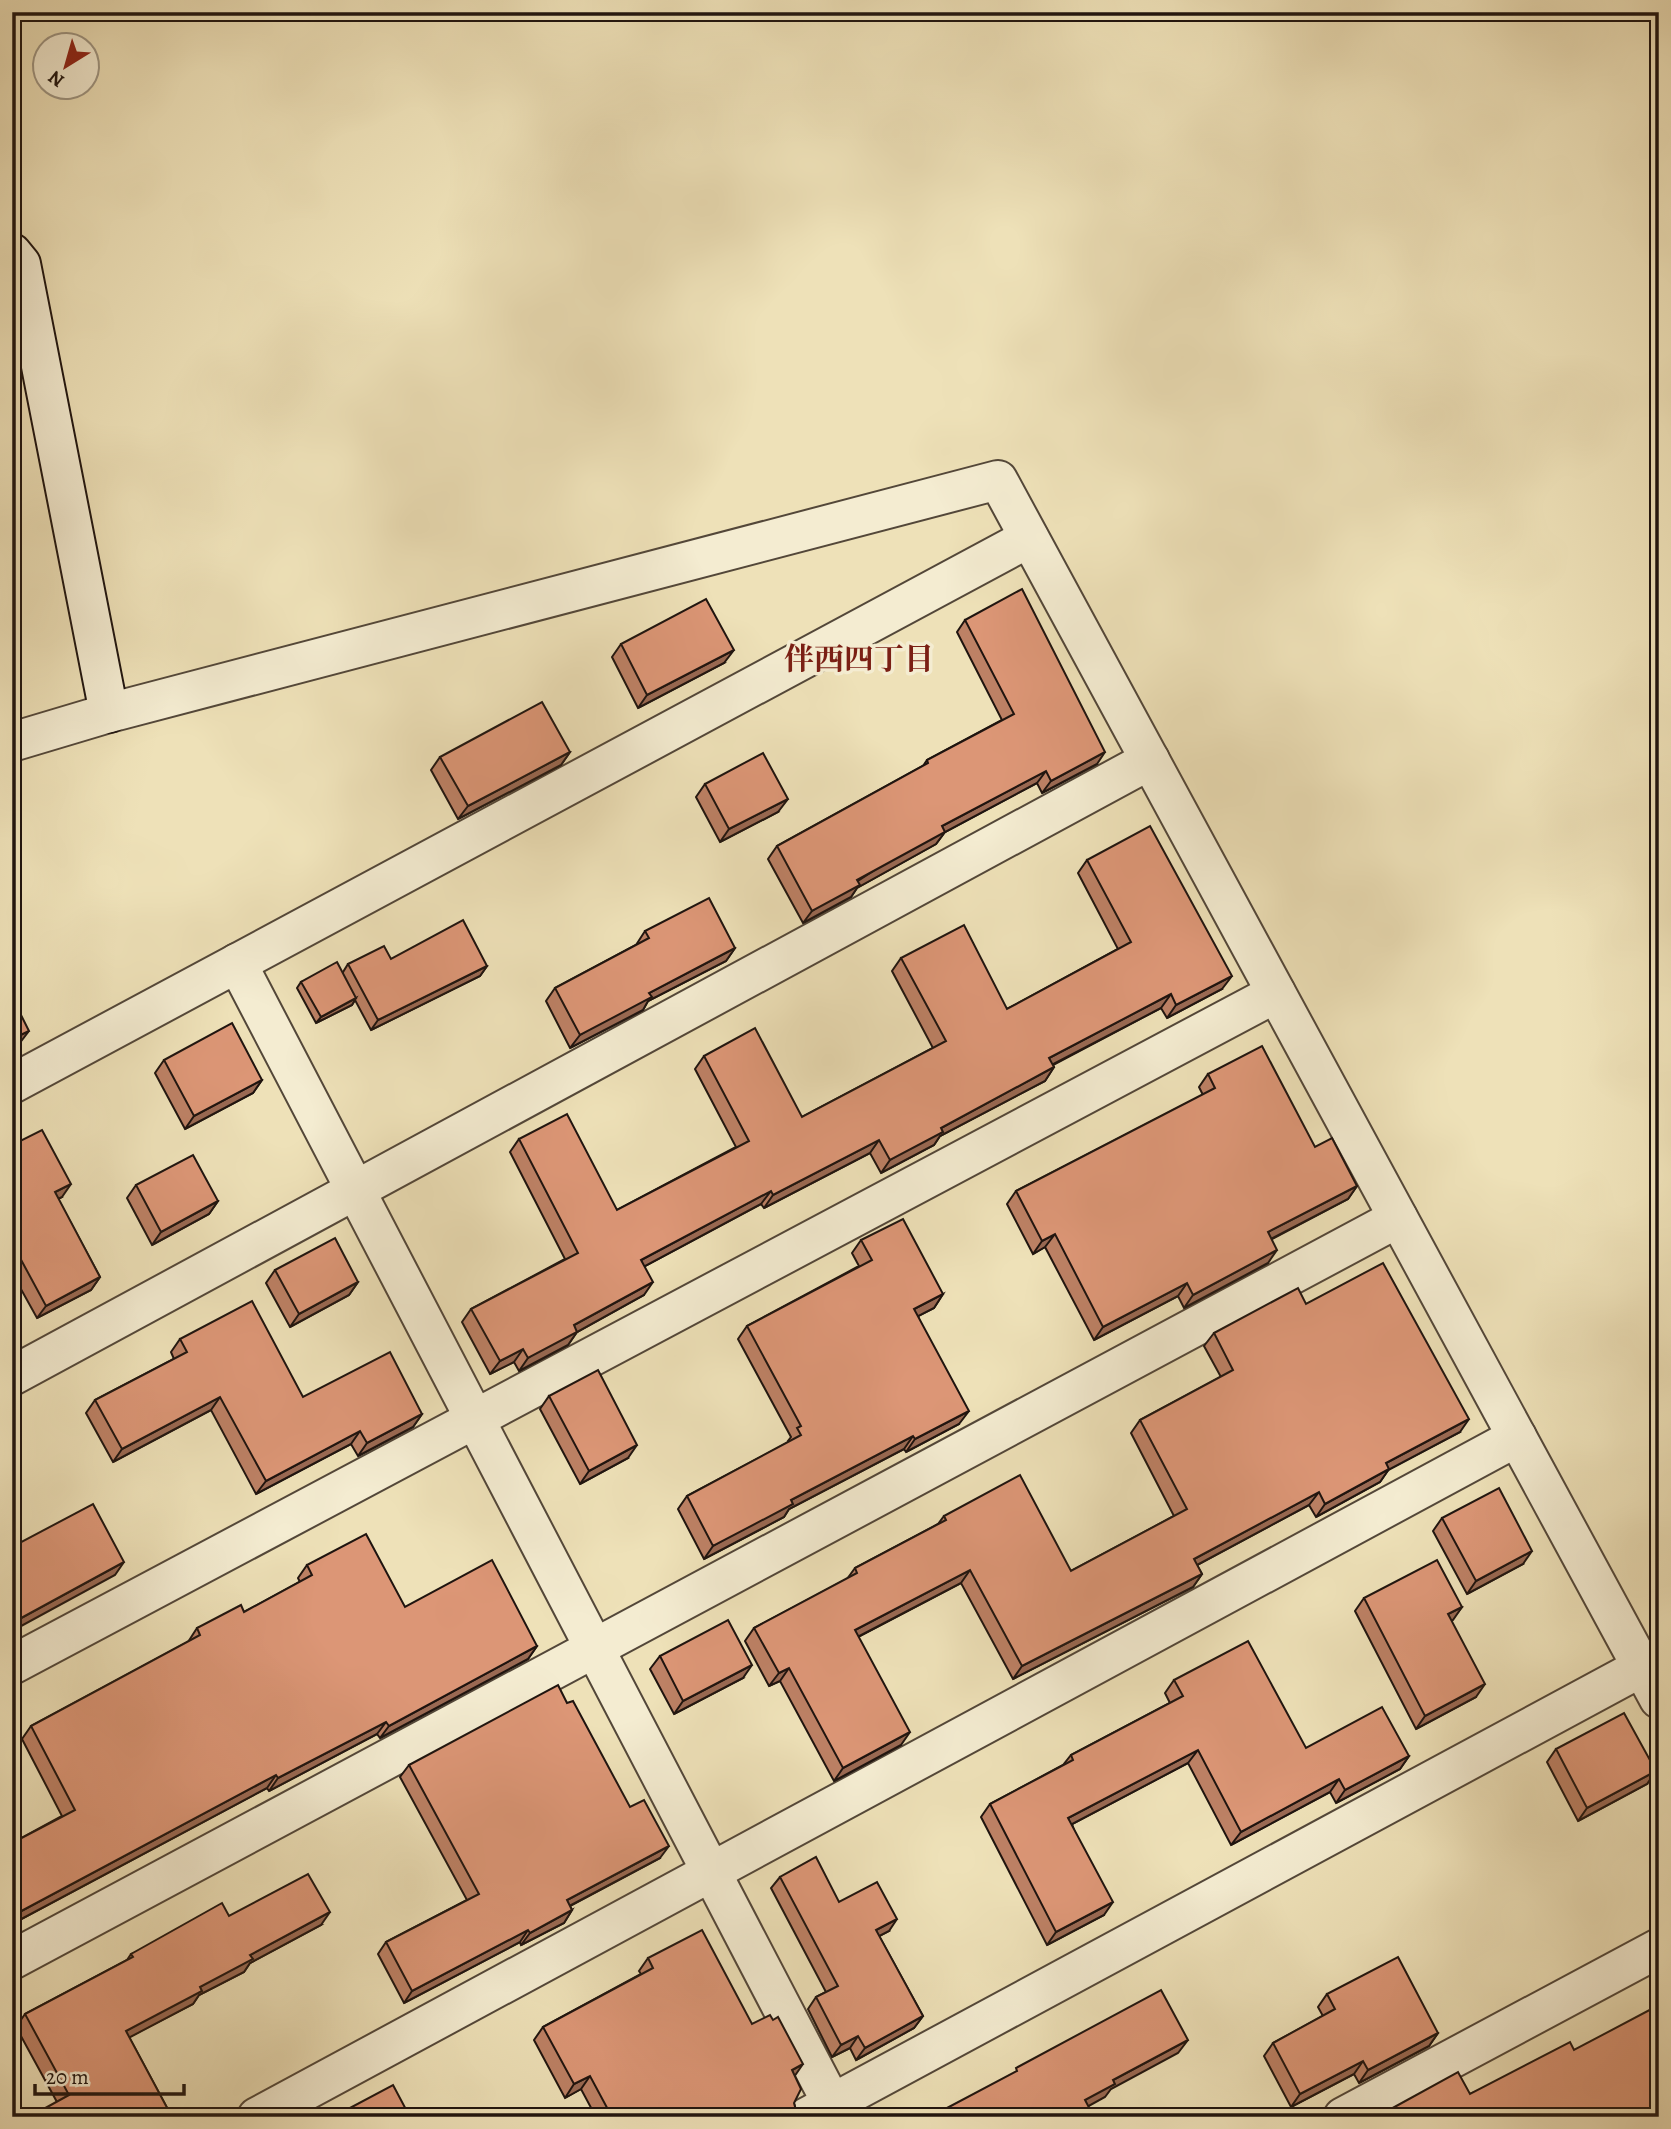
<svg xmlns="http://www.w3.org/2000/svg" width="1671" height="2129" viewBox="0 0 1671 2129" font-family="Alegreya,'Noto Serif JP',serif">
<rect width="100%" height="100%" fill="#eee1b8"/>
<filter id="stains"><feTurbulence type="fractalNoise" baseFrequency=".00286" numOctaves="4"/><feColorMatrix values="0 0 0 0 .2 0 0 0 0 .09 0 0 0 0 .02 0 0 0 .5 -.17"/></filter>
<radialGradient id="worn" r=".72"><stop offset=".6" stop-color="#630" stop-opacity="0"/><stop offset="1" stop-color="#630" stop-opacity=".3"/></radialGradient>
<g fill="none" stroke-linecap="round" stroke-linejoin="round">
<defs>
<g id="street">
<path d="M 12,742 L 109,713 L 998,480 L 1659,1699"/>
<path d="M 237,963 L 839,2117"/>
<path d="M 12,1084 L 1029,538"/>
<path d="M 12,1376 L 1150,760"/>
<path d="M 12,1665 L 1276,993"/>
<path d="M 12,1960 L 1398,1218"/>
<path d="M 257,2117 L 1517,1437"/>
<path d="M 807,2117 L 1642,1667"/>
<path d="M 1343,2117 L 1659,1948"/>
</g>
<path id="secondary" d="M 12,253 L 21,264 L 109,713"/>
</defs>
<!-- street casing -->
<use href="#street" stroke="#534739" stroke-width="42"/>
<!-- secondary casing -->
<use href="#secondary" stroke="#1f140f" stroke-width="42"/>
<!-- street -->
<use href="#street" stroke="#f4ecd1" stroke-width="38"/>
<!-- secondary -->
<use href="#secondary" stroke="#f4ecd1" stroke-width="38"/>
</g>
<!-- wall -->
<g fill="#bd8165" stroke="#1f140f" stroke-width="2">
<path d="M 965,620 L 1097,764 L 1042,793 L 1037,783 L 945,832 L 936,844 L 857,888 L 851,897 L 803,923 L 768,859 L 777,846 L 923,766 L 927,760 L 1002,720 L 957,632 Z"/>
<path d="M 621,644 L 724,663 L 638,708 L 612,657 Z"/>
<path d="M 570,752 L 561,765 L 458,819 L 431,770 L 440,757 Z"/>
<path d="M 705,784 L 778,812 L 720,842 L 696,797 Z"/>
<path d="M 1087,860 L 1222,989 L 1167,1018 L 1161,1008 L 1053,1065 L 1054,1067 L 1045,1081 L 940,1136 L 934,1145 L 881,1173 L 870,1153 L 764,1208 L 761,1204 L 645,1266 L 644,1295 L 577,1332 L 568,1345 L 519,1371 L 514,1362 L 490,1374 L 462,1322 L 471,1309 L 565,1259 L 510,1152 L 519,1139 L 617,1210 L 736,1147 L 695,1069 L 704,1056 L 802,1117 L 933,1048 L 892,971 L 901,958 L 1007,1009 L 1118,949 L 1078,873 Z"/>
<path d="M 645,931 L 735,948 L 726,961 L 648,1001 L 643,1010 L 570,1048 L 546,1001 L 555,988 L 636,945 Z"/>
<path d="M 391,959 L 487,966 L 480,976 L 371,1030 L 355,1000 L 352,1005 L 316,1023 L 297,988 L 301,982 L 343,972 L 348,964 Z"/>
<path d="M 164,1060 L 262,1080 L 253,1093 L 185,1129 L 155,1073 Z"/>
<path d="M 1208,1074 L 1315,1147 L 1357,1186 L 1348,1199 L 1272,1239 L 1268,1263 L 1184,1308 L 1178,1296 L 1094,1340 L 1045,1247 L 1033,1254 L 1007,1204 L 1016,1191 L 1203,1095 L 1199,1087 Z"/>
<path d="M 12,1145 L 62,1197 L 58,1199 L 100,1277 L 91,1290 L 37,1318 L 12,1273 Z"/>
<path d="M 136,1185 L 218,1201 L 209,1214 L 152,1245 L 127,1198 Z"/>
<path d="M 861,1240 L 943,1294 L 934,1308 L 918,1316 L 959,1424 L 906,1452 L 904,1449 L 789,1509 L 784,1517 L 704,1559 L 678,1509 L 687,1496 L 789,1442 L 788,1441 L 791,1437 L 738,1339 L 747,1326 L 859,1266 L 852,1253 Z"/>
<path d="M 275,1270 L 358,1282 L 349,1295 L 290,1327 L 266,1283 Z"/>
<path d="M 1306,1304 L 1460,1432 L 1389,1469 L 1380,1482 L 1316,1517 L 1309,1505 L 1197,1565 L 1202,1574 L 1193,1587 L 1013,1679 L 961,1583 L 858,1637 L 901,1745 L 834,1781 L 780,1681 L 769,1686 L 745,1641 L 754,1628 L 847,1579 L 855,1568 L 938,1524 L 944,1516 L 1071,1571 L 1174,1516 L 1131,1433 L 1140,1420 L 1221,1377 L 1204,1346 L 1214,1333 Z"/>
<path d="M 180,1339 L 303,1397 L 422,1414 L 413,1427 L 358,1456 L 351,1444 L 256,1494 L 211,1410 L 113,1462 L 86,1413 L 95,1400 L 174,1359 L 171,1352 Z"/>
<path d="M 549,1396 L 628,1458 L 580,1484 L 540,1409 Z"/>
<path d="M 1442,1518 L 1523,1564 L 1467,1594 L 1433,1531 Z"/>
<path d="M 307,1565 L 405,1607 L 537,1646 L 528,1659 L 380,1738 L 377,1734 L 269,1791 L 267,1788 L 12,1924 L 12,1843 L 62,1816 L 22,1739 L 31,1726 L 188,1642 L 197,1628 L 244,1612 L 300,1582 L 298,1578 Z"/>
<path d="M 1364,1598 L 1462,1607 L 1451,1621 L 1476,1697 L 1416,1729 L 1355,1611 Z"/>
<path d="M 660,1656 L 743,1678 L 674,1714 L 650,1669 Z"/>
<path d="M 1174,1680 L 1306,1748 L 1409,1756 L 1400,1769 L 1336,1803 L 1330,1792 L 1231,1845 L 1188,1763 L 1072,1824 L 1104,1915 L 1047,1945 L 981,1817 L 990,1804 L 1063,1765 L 1071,1755 L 1170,1703 L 1165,1693 Z"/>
<path d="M 567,1703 L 660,1858 L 570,1906 L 572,1910 L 564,1923 L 521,1945 L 520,1942 L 404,2003 L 378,1954 L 386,1942 L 467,1900 L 400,1777 L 409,1765 Z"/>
<path d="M 1556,1749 L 1647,1784 L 1578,1821 L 1547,1762 Z"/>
<path d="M 780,1877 L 839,1902 L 889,1931 L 879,1936 L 923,2016 L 914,2028 L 856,2060 L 850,2048 L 832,2057 L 808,2009 L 816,1997 L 826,1992 L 771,1888 Z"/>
<path d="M 229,1916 L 321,1925 L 250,1963 L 244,1972 L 199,1995 L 193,2004 L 129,2037 L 172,2117 L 57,2102 L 16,2027 L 25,2014 L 127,1960 L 131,1954 Z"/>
<path d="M 648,1958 L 752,2024 L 795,2076 L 794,2103 L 797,2114 L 800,2117 L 596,2117 L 581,2089 L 565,2098 L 534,2040 L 543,2027 L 641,1974 L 639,1971 Z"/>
<path d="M 1327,1994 L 1438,2033 L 1429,2046 L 1359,2083 L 1354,2074 L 1291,2107 L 1264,2056 L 1273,2043 L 1323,2016 L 1318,2007 Z"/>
<path d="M 1574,2050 L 1659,2117 L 1384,2117 L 1389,2110 L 1470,2094 Z"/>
</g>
<!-- shaded-wall -->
<g fill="#9a6953" stroke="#1f140f" stroke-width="2">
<path d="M 734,650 L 724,663 L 638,708 L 647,695 Z"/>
<path d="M 570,752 L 561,765 L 458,819 L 468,806 Z"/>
<path d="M 1105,752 L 1097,764 L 1042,793 L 1051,781 Z"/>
<path d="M 1046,771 L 1037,783 L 945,832 L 936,844 L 857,888 L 851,897 L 803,923 L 812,911 L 942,826 Z"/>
<path d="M 788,799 L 778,812 L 720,842 L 729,829 Z"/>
<path d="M 735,948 L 726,961 L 648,1001 L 643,1010 L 570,1048 L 580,1035 L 649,993 Z"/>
<path d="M 487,966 L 480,976 L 371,1030 L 378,1020 Z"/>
<path d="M 1232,976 L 1222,989 L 1167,1018 L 1176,1005 Z"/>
<path d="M 1171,994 L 1161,1008 L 1040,1071 L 1049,1058 Z"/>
<path d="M 356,998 L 352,1005 L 316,1023 L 321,1017 Z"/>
<path d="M 29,1031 L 19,1044 L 12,1047 L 12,1039 Z"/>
<path d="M 1054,1067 L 1045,1081 L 940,1136 L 934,1145 L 881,1173 L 890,1160 L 941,1128 Z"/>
<path d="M 262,1080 L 253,1093 L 185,1129 L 194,1116 Z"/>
<path d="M 879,1140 L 870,1153 L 764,1208 L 773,1195 Z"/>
<path d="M 71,1184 L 62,1197 L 46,1205 L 55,1192 Z"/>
<path d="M 1357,1186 L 1348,1199 L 1259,1245 L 1268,1232 Z"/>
<path d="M 771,1191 L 761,1204 L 632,1273 L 641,1260 Z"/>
<path d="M 218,1201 L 209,1214 L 152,1245 L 161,1232 Z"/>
<path d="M 1055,1234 L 1045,1247 L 1033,1254 L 1042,1241 Z"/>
<path d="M 1277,1250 L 1268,1263 L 1184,1308 L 1193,1295 Z"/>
<path d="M 100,1277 L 91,1290 L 37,1318 L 46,1306 Z"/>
<path d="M 358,1282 L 349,1295 L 290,1327 L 299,1314 Z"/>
<path d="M 653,1282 L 644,1295 L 577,1332 L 568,1345 L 519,1371 L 528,1358 L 574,1325 Z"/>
<path d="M 1187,1283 L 1178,1296 L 1094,1340 L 1103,1327 Z"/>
<path d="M 943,1294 L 934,1308 L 905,1323 L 914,1309 Z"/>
<path d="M 523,1349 L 514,1362 L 490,1374 L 500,1361 Z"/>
<path d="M 220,1397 L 211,1410 L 113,1462 L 122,1449 Z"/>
<path d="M 969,1411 L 959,1424 L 906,1452 L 915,1439 Z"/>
<path d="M 422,1414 L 413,1427 L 358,1456 L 367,1443 Z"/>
<path d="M 1469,1419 L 1460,1432 L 1377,1476 L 1386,1463 Z"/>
<path d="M 360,1431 L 351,1444 L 256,1494 L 266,1481 Z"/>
<path d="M 913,1436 L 904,1449 L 789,1509 L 784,1517 L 704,1559 L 713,1546 L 791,1500 Z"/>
<path d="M 637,1445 L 628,1458 L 580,1484 L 589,1471 Z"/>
<path d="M 1389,1469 L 1380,1482 L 1316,1517 L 1325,1504 Z"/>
<path d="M 1319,1492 L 1309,1505 L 1184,1572 L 1194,1559 Z"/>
<path d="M 1532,1551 L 1523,1564 L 1467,1594 L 1476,1581 Z"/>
<path d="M 124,1562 L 115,1575 L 12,1631 L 12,1623 Z"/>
<path d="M 970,1570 L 961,1583 L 846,1643 L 855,1630 Z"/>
<path d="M 1202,1574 L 1193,1587 L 1013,1679 L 1022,1666 Z"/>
<path d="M 1462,1607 L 1453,1620 L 1439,1627 L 1448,1614 Z"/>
<path d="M 537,1646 L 528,1659 L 380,1738 L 389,1726 Z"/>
<path d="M 752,1665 L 743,1678 L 674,1714 L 683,1701 Z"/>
<path d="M 789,1668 L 780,1681 L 769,1686 L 779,1673 Z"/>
<path d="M 1485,1684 L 1476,1697 L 1416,1729 L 1425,1716 Z"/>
<path d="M 386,1722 L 377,1734 L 269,1791 L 278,1778 Z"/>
<path d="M 910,1732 L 901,1745 L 834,1781 L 843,1768 Z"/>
<path d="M 1198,1750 L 1188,1763 L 1059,1831 L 1068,1818 Z"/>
<path d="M 1409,1756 L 1400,1769 L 1336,1803 L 1345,1790 Z"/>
<path d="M 1656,1771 L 1647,1784 L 1578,1821 L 1587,1808 Z"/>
<path d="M 276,1775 L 267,1788 L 12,1924 L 12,1916 Z"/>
<path d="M 1339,1779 L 1330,1792 L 1231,1845 L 1241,1832 Z"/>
<path d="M 669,1846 L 660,1858 L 558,1912 L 567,1900 Z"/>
<path d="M 1113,1902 L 1104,1915 L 1047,1945 L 1056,1932 Z"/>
<path d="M 572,1910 L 564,1923 L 521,1945 L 530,1933 Z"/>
<path d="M 330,1912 L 321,1925 L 250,1963 L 244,1972 L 199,1995 L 193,2004 L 117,2044 L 126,2031 L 200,1987 L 250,1955 Z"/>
<path d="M 897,1919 L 889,1931 L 868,1942 L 876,1930 Z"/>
<path d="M 528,1930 L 520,1942 L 404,2003 L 412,1991 Z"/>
<path d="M 923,2016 L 914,2028 L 856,2060 L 865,2048 Z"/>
<path d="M 1438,2033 L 1429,2046 L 1359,2083 L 1368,2070 Z"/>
<path d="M 858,2036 L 850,2048 L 832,2057 L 841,2045 Z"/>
<path d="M 1188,2040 L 1178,2053 L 1111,2089 L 1105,2097 L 1076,2113 L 1085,2100 L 1113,2080 Z"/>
<path d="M 1363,2061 L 1354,2074 L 1291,2107 L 1300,2094 Z"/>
<path d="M 803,2064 L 794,2077 L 792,2070 Z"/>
<path d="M 590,2076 L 581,2089 L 565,2098 L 574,2084 Z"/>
</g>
<!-- building -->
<g fill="#dc9676" stroke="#1f140f" stroke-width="2">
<path d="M 1022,589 L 1105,752 L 1051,781 L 1046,771 L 942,826 L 945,832 L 857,880 L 860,885 L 812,911 L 777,846 L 928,763 L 927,760 L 1014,714 L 965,620 Z"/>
<path d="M 706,599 L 734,650 L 647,695 L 621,644 Z"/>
<path d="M 542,702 L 570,752 L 468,806 L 440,757 Z"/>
<path d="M 763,753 L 788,799 L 729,829 L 705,784 Z"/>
<path d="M 1150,826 L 1232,976 L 1176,1005 L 1171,994 L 1049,1058 L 1054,1067 L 941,1128 L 943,1132 L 890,1160 L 879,1140 L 773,1195 L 771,1191 L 641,1260 L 653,1282 L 574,1325 L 577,1332 L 528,1358 L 523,1349 L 500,1361 L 471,1309 L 578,1253 L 519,1139 L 567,1114 L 617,1210 L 749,1141 L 704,1056 L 755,1028 L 802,1117 L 946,1041 L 901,958 L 964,925 L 1007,1009 L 1131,942 L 1087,860 Z"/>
<path d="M 709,898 L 735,948 L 649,993 L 652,997 L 580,1035 L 555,988 L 649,938 L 645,931 Z"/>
<path d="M 463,920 L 487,966 L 378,1020 L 348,964 L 384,946 L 391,959 Z"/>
<path d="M 337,962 L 356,998 L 321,1017 L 301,982 Z"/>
<path d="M 12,997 L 29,1031 L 12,1039 Z"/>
<path d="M 232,1023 L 262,1080 L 194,1116 L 164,1060 Z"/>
<path d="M 1262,1046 L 1315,1147 L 1332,1138 L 1357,1186 L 1268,1232 L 1277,1250 L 1193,1295 L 1187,1283 L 1103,1327 L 1055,1234 L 1042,1241 L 1016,1191 L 1215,1088 L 1208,1074 Z"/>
<path d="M 42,1130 L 71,1184 L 55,1192 L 100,1277 L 46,1306 L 12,1243 L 12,1145 Z"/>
<path d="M 193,1155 L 218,1201 L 161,1232 L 136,1185 Z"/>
<path d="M 903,1219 L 943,1294 L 914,1309 L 969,1411 L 915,1439 L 913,1436 L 791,1500 L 793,1504 L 713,1546 L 687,1496 L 801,1435 L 797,1428 L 801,1426 L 747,1326 L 872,1260 L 861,1240 Z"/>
<path d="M 335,1238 L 358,1282 L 299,1314 L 275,1270 Z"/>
<path d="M 1383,1263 L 1469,1419 L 1386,1463 L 1389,1469 L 1325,1504 L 1319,1492 L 1194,1559 L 1202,1574 L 1022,1666 L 970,1570 L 855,1630 L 910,1732 L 843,1768 L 789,1668 L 779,1673 L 754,1628 L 857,1573 L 855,1568 L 946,1520 L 944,1516 L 1020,1475 L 1071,1571 L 1187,1509 L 1140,1420 L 1233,1370 L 1214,1333 L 1298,1288 L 1306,1304 Z"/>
<path d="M 252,1301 L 303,1397 L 390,1352 L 422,1414 L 367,1443 L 360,1431 L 266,1481 L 220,1397 L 122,1449 L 95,1400 L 187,1352 L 180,1339 Z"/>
<path d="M 598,1370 L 637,1445 L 589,1471 L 549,1396 Z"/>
<path d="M 1499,1488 L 1532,1551 L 1476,1581 L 1442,1518 Z"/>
<path d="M 93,1504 L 124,1562 L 12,1623 L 12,1543 L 14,1546 Z"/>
<path d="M 366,1534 L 405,1607 L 492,1560 L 537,1646 L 389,1726 L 386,1722 L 278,1778 L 276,1775 L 12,1916 L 12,1843 L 75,1810 L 31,1726 L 200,1635 L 197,1628 L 241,1605 L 244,1612 L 312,1575 L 307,1565 Z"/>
<path d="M 1437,1560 L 1462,1607 L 1448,1614 L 1485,1684 L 1425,1716 L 1364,1598 Z"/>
<path d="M 728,1620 L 752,1665 L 683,1701 L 660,1656 Z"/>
<path d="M 1248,1641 L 1306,1748 L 1382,1707 L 1409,1756 L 1345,1790 L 1339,1779 L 1241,1832 L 1198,1750 L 1068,1818 L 1113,1902 L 1056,1932 L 990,1804 L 1073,1760 L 1071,1755 L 1183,1696 L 1174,1680 Z"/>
<path d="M 558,1685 L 567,1703 L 573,1701 L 630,1807 L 644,1800 L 669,1846 L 567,1900 L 572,1910 L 530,1933 L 528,1930 L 412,1991 L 386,1942 L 479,1894 L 409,1765 Z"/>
<path d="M 1624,1713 L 1656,1771 L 1587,1808 L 1556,1749 Z"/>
<path d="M 816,1857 L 839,1902 L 877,1882 L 897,1919 L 876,1930 L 923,2016 L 865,2048 L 858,2036 L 841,2045 L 816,1997 L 838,1986 L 780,1877 Z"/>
<path d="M 308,1874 L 330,1912 L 250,1955 L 253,1959 L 200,1987 L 202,1991 L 126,2031 L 172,2117 L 29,2117 L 69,2095 L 25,2014 L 133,1957 L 131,1954 L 222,1903 L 229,1916 Z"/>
<path d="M 702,1930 L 752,2024 L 770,2015 L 773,2020 L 778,2017 L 803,2064 L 792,2070 L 801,2089 L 794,2103 L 797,2114 L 800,2117 L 612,2117 L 590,2076 L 574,2084 L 543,2027 L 653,1968 L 648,1958 Z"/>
<path d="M 1398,1957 L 1438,2033 L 1368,2070 L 1363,2061 L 1300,2094 L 1273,2043 L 1335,2009 L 1327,1994 Z"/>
<path d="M 1161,1990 L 1188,2040 L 1113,2080 L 1115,2084 L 1085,2100 L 1094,2117 L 930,2117 L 1017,2071 L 1016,2068 Z"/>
<path d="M 1659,2005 L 1659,2117 L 1393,2117 L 1389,2110 L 1458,2072 L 1470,2094 L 1570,2042 L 1574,2050 Z"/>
<path d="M 393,2085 L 410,2117 L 333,2117 Z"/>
</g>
<g text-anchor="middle" stroke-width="7" stroke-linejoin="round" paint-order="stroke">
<!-- neighbourhood labels -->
<g font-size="30" font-weight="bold" fill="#7a1f14" stroke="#f4ecd1">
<text x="859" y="669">伴西四丁目</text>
</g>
</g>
<!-- margin -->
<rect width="1671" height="2129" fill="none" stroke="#eee1b8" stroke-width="42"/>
<rect x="14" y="14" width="1643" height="2101" fill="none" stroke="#1f140f" stroke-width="3.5"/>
<rect x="21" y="21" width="1629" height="2087" fill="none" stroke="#1f140f" stroke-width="2"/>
<!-- north arrow -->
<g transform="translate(66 66) rotate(217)"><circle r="33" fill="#f4ecd1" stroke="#9f9683" stroke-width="2"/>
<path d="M0-5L12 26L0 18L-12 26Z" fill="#8f2418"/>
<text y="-10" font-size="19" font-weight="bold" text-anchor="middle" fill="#1f140f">N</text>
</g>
<!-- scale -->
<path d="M35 2084v10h149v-10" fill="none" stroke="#1f140f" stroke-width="3.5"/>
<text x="46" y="2084" font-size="21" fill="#1f140f" stroke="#f4ecd1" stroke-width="5" paint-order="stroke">20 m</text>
<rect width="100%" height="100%" filter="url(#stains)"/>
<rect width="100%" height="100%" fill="url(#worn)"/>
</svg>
